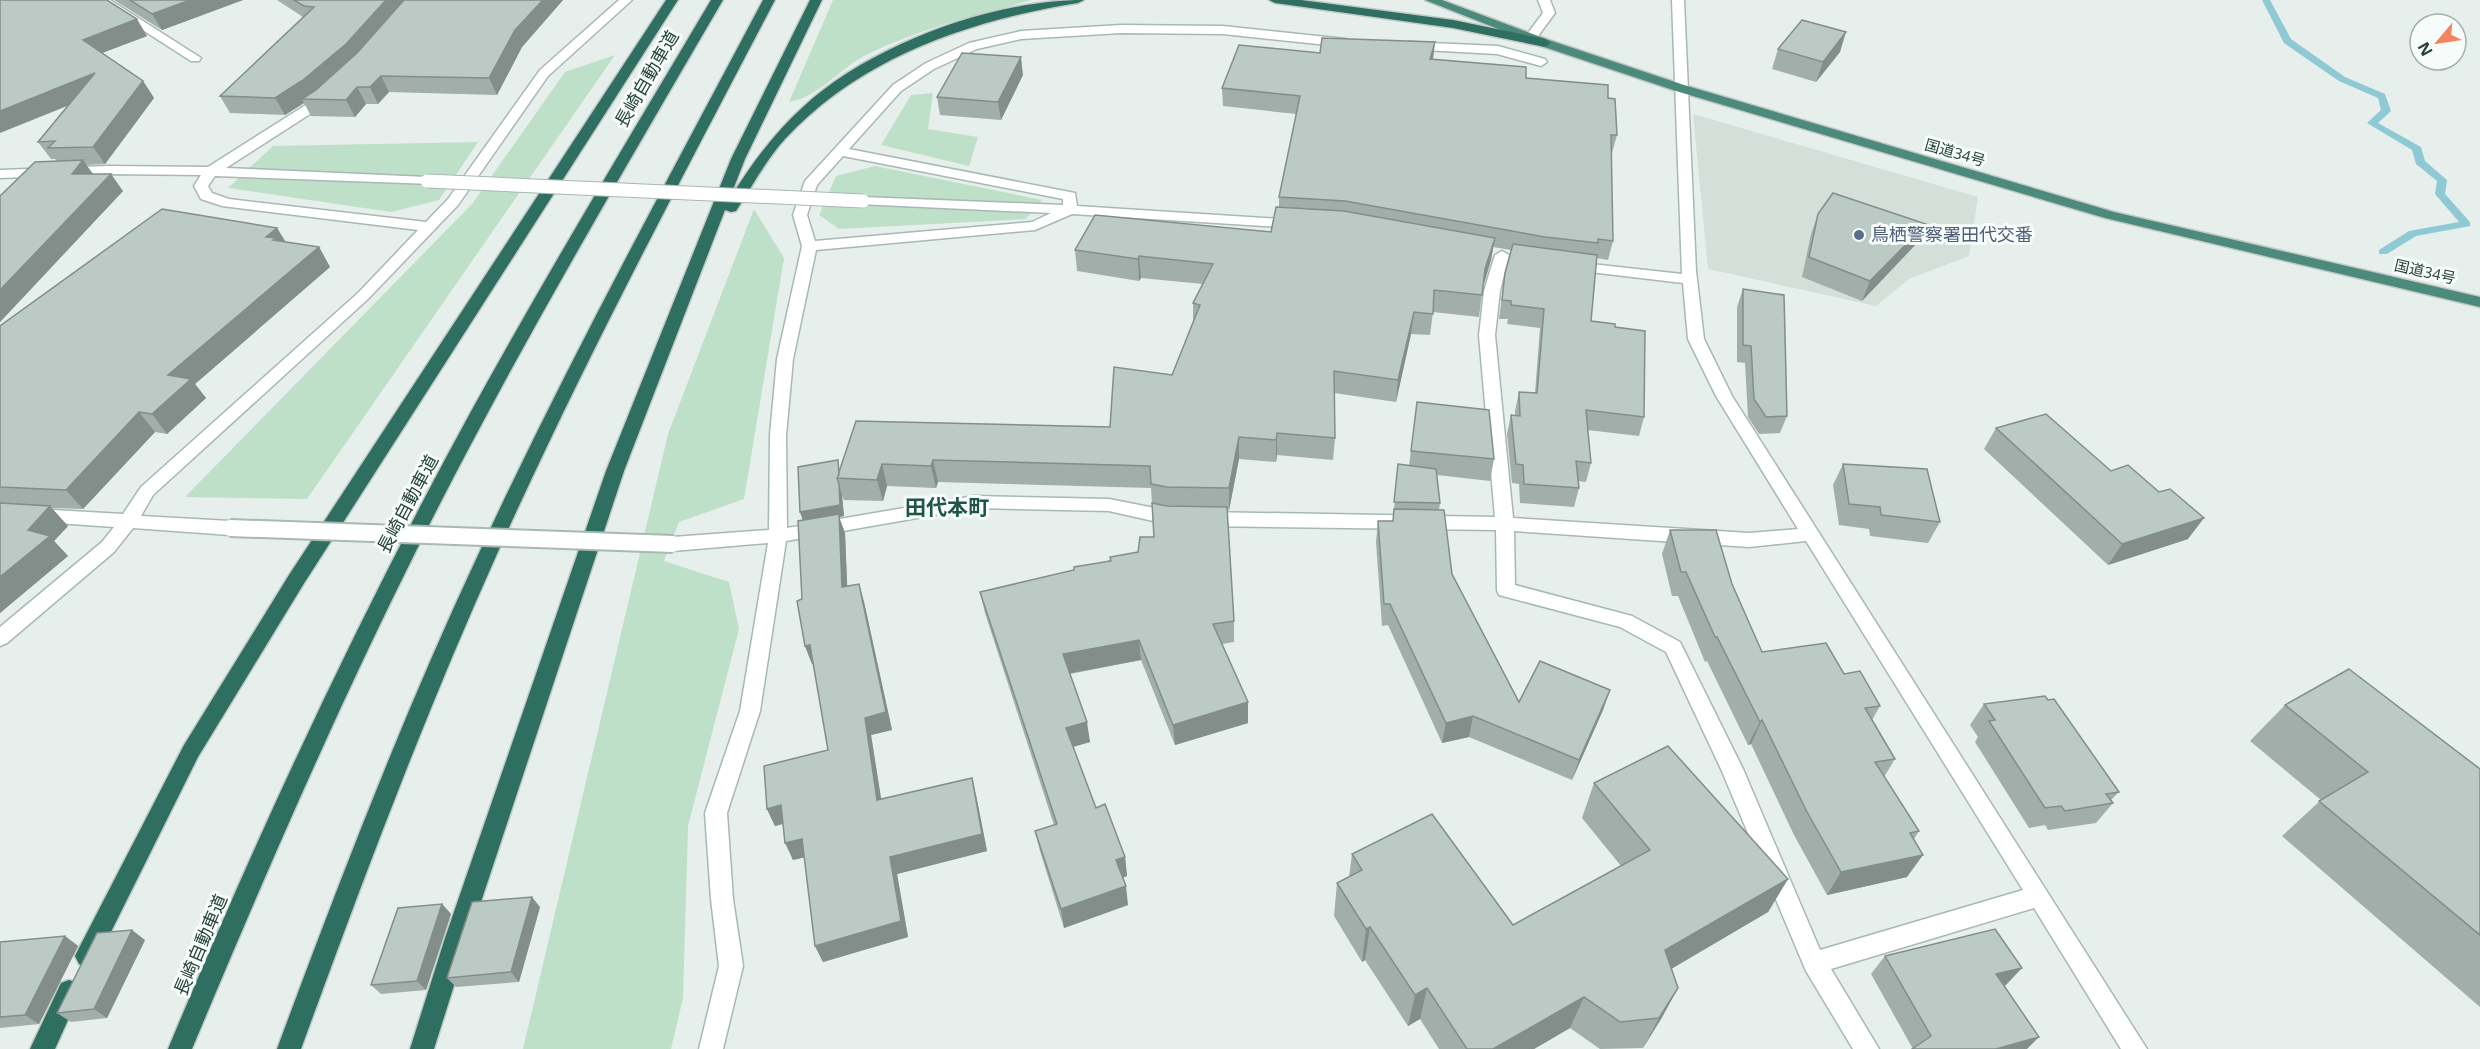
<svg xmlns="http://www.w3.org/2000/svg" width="2480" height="1049" viewBox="0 0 2480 1049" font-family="'Open Sans','Noto Sans JP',sans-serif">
<rect width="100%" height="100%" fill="#e6efeb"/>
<!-- built -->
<path fill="#d4dfda" d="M 1693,114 L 1978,197 L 1969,256 L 1909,279 L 1876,306 L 1708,269 Z"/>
<!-- green -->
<g fill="#bfe0c8">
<path d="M 833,0 L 1032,0 C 976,15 918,29 866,55 C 839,69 819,97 789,102 Z"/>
<path d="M 615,55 L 307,499 L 185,497 L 472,204 L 565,72 Z"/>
<path d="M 933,93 L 928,129 L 978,137 L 969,166 L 881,145 L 911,95 Z"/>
<path d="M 478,142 L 439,200 L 391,212 L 228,188 L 273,146 Z"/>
<path d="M 875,166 L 1042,200 L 1026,219 L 839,229 L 819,215 L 836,176 Z"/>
<path d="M 754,209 L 784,258 L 744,499 L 679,522 L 664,561 L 729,582 L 739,629 L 688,826 L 683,998 L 671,1049 L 523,1049 L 668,434 Z"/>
</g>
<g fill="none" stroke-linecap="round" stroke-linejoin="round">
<!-- stream -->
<path fill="#8ec9d4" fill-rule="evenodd" d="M 2262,0 L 2270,0 L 2291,39 L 2345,77 L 2385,94 L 2391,111 L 2378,123 L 2421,147 L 2425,161 L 2447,180 L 2445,194 L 2470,222 L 2470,226 L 2416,236 L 2387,254 L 2379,254 L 2379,250 L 2409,231 L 2459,222 L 2435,194 L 2437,181 L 2416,164 L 2412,150 L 2367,123 L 2381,110 L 2378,98 L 2339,81 L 2284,43 Z"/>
<defs>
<g id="minor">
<path d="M 96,0 L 110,0 L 201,58 L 199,61 L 191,61 Z"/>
<path d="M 619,0 L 632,0 L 548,76 L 458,205 L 368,299 L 153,495 L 141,516 L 230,521 L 236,523 L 239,528 L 236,533 L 230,535 L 133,528 L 114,552 L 7,643 L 0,646 L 0,627 L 102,542 L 114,527 L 0,519 L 0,507 L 123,514 L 141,487 L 358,293 L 418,230 L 222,206 L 201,199 L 194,186 L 201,175 L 107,174 L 0,178 L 0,170 L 107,166 L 208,167 L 328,91 L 334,95 L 324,105 L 226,168 L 427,177 L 432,178 L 434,181 L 432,184 L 215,176 L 208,186 L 212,193 L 229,199 L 426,222 L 448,199 L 540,70 Z"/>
<path d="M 1538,0 L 1550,0 L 1555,13 L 1535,40 L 1531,41 L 1525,37 L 1543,13 Z"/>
<path d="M 1672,0 L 1684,0 L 1696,271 L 1704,339 L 1732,396 L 2147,1049 L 2121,1049 L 2034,908 L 1831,969 L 1879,1049 L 1853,1049 L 1806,971 L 1721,769 L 1666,652 L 1620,627 L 1499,595 L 1497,590 L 1496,530 L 1205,526 L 1199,524 L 1196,519 L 1199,514 L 1205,512 L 1495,517 L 1479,335 L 1484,291 L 1495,255 L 1502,251 L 1509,255 L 1500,291 L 1495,335 L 1513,518 L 1749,533 L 1798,529 L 1716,396 L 1688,339 L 1683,283 L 1573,270 L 1566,266 L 1573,262 L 1682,274 ZM 1514,531 L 1749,547 L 1806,541 L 2023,890 L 1820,950 L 1743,769 L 1680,642 L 1632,616 L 1515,585 Z"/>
<path d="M 1121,25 L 1223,26 L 1346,39 L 1352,43 L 1346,47 L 1223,34 L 1121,33 L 1021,39 L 977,49 L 934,69 L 901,91 L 849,149 L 1075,193 L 1077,206 L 1297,220 L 1304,224 L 1297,228 L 1072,214 L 1035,230 L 816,250 L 793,359 L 786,435 L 787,528 L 974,496 L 1109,499 L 1175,512 L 1181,514 L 1184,519 L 1181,524 L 1175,526 L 1109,511 L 974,508 L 786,541 L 760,711 L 727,813 L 733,899 L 743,966 L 723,1049 L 699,1049 L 719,966 L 711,899 L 705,813 L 740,711 L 768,543 L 673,551 L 667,549 L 664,544 L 667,539 L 673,537 L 769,530 L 770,435 L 777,359 L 802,246 L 793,215 L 805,181 L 893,85 L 926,63 L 969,43 L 1021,31 ZM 843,156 L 1063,199 L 1063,205 L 863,197 L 858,198 L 856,201 L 858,204 L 1051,213 L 1032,222 L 815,241 L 807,215 L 817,185 Z"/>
<path d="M 1409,42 L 1498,46 L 1545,59 L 1547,62 L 1541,66 L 1497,54 L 1405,49 L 1403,46 Z"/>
</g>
<path id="trunk" d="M 1425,0 L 1442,0 L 1549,40 L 1684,85 L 2114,212 L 2480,297 L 2480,307 L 2105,218 L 1676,91 L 1541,46 Z"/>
<g id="motorway">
<path d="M 666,0 L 678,0 L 303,585 L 198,757 L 95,964 L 87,967 L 79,964 L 75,956 L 79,948 L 184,745 L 289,575 Z"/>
<path d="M 711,0 L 723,0 C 617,182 509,364 415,553 C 334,715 262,882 192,1049 L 168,1049 C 248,857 335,668 432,484 C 519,319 616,160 711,0 Z"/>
<path d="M 763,0 L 775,0 C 679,183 582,365 497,554 C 424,716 362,882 301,1049 L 277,1049 C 339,882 403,715 479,553 C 566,365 666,183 763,0 Z"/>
<path d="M 810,0 L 822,0 L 745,159 L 729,200 C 750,166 773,134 803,107 C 870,45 992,0 1084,0 L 1078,3 C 970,20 861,57 785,139 C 765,161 752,187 736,211 L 731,212 L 725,210 L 624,471 L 469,938 L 434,1049 L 410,1049 L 445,938 L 606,471 L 731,159 Z"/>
<path d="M 1269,0 L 1301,0 L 1453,20 L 1545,39 L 1551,43 L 1545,47 L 1453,28 L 1275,3 Z"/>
<path d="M 69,980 L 77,983 L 81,991 L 55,1049 L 30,1049 L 61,983 Z"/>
</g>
</defs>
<!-- minor casing -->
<use href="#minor" stroke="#a8b8b2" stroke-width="3"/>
<!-- trunk casing -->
<use href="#trunk" stroke="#c2cac8" stroke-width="3"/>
<!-- motorway casing -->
<use href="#motorway" stroke="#c2cac8" stroke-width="3"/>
<!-- minor -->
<use href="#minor" fill="#fff" fill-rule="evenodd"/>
<!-- trunk -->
<use href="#trunk" fill="#4c8a7c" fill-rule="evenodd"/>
<!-- motorway -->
<use href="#motorway" fill="#2f6f62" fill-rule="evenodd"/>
<defs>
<path id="minor-bridge-far1" d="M 427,181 L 863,201"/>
<path id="minor-bridge" d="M 230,528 L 673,544"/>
</defs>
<!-- minor-bridge-far1 casing -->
<use href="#minor-bridge-far1" stroke="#a8b8b2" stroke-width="15" stroke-linecap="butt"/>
<!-- minor-bridge casing -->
<use href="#minor-bridge" stroke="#a8b8b2" stroke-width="20" stroke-linecap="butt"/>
<!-- minor-bridge-far1 -->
<use href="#minor-bridge-far1" stroke="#fff" stroke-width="13"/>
<!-- minor-bridge -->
<use href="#minor-bridge" stroke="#fff" stroke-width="16"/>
</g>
<!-- wall -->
<g fill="#a1aea9">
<path d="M 0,0 L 147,36 L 102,53 L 143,81 L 154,98 L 105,164 L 86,165 L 93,174 L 123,191 L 0,322 L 0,196 L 57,161 L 55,159 L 51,159 L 38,142 L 69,105 Z"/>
<path d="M 114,0 L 243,0 L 162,30 Z"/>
<path d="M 277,0 L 563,0 L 522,47 L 497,95 L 389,92 L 378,104 L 366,104 L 355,117 L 311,116 L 304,103 L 285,115 L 230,113 L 220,96 L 303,17 Z"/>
<path d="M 1778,49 L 1840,52 L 1816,82 L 1772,69 Z"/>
<path d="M 1320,53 L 1433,59 L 1526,78 L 1608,98 L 1617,135 L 1612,153 L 1611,153 L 1613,241 L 1608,260 L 1597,258 L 1591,321 L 1615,327 L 1644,417 L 1639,436 L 1588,430 L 1591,463 L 1586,482 L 1578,481 L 1579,488 L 1574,507 L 1520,503 L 1519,484 L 1512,483 L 1507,434 L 1511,415 L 1515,415 L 1515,411 L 1519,392 L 1535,393 L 1540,328 L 1507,324 L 1508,319 L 1499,319 L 1505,273 L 1511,250 L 1493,247 L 1491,260 L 1483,285 L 1479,317 L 1433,312 L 1430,335 L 1411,334 L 1396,402 L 1334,393 L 1335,438 L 1333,460 L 1277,455 L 1276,462 L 1239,459 L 1229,510 L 1227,510 L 1234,621 L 1234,642 L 1222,644 L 1248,723 L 1175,745 L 1141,660 L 1070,674 L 1090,742 L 1073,747 L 1096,808 L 1125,857 L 1127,876 L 1122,878 L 1128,905 L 1064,928 L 1040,851 L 1035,831 L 1054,825 L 985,613 L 980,592 L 1074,570 L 1138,552 L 1154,537 L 1151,488 L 938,482 L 936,488 L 887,486 L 883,501 L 844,500 L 842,495 L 844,516 L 839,517 L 845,533 L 847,586 L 859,584 L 864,602 L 892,730 L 871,735 L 881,799 L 976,795 L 987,851 L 897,874 L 908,937 L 823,962 L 815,946 L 804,857 L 793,860 L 783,824 L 775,826 L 767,809 L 828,750 L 813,664 L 812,664 L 805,646 L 802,599 L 803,521 L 800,512 L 840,468 L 1110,427 L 1172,375 L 1193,323 L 1193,303 L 1203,284 L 1141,278 L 1139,281 L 1077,271 L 1075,250 L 1271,232 L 1279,207 L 1279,197 L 1296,114 L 1223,106 L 1222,88 Z"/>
<path d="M 1023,75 L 1001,120 L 940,115 L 937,97 Z"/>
<path d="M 1818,214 L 1926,224 L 1917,243 L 1862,301 L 1802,277 L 1811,234 Z"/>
<path d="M 277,228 L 286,242 L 319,247 L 330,267 L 195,384 L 206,398 L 167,434 L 155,432 L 83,509 L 51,508 L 68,526 L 54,541 L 68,556 L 0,613 L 0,326 Z"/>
<path d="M 1743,289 L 1787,416 L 1780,433 L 1759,434 L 1748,417 L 1745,363 L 1737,362 L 1737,307 Z"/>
<path d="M 1417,402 L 1494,459 L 1490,481 L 1437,475 L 1440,503 L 1439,510 L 1452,574 L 1519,702 L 1610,690 L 1603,710 L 1572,780 L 1469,737 L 1442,743 L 1388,625 L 1382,626 L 1376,542 L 1378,521 L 1393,521 L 1398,464 L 1409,466 Z"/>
<path d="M 1996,428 L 2188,539 L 2108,565 L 1984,449 Z"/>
<path d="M 1843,464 L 1940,522 L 1928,543 L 1870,536 L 1869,529 L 1839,525 L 1833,485 Z"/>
<path d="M 1670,530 L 1732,584 L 1762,652 L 1844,674 L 1880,706 L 1872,720 L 1895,759 L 1884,777 L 1919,831 L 1914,839 L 1907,877 L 1827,895 L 1794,835 L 1751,744 L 1748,745 L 1707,661 L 1705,662 L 1678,596 L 1672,596 L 1662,554 Z"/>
<path d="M 1984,704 L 2119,792 L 2111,800 L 2113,803 L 2096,823 L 2048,830 L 2045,825 L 2029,828 L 1975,742 L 1978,737 L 1970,725 Z"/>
<path d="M 2285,705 L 2480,769 L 2480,1007 L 2282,836 L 2321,800 L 2250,741 Z"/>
<path d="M 1594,783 L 1788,879 L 1768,912 L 1671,969 L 1678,988 L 1661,1019 L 1643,1048 L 1600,1049 L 1570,1028 L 1534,1049 L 1439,1049 L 1420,1019 L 1408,1026 L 1365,960 L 1362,962 L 1334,916 L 1337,883 L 1349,877 L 1352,854 L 1513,925 L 1621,866 L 1582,818 Z"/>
<path d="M 442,904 L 451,914 L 426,990 L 381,994 L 371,985 Z"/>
<path d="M 540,907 L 519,982 L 456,987 L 447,978 Z"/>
<path d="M 65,936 L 78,946 L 39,1024 L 0,1028 L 0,942 Z"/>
<path d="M 145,940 L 107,1018 L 71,1022 L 57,1013 Z"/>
<path d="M 1885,956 L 2004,986 L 1913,1049 L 1871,974 Z"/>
</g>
<!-- shaded-wall -->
<g fill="#838d89">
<path d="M 190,0 L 243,0 L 162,30 L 152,14 Z"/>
<path d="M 386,0 L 408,0 L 354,60 L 313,97 L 302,99 L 304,103 L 285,115 L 275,98 Z"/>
<path d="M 543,0 L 563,0 L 522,47 L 497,95 L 489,78 L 515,30 Z"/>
<path d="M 137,19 L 147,36 L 94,56 L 83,40 Z"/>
<path d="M 1846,32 L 1840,52 L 1816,82 L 1823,62 Z"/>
<path d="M 1435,42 L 1433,60 L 1430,59 Z"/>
<path d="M 1021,57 L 1023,75 L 1001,120 L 998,102 Z"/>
<path d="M 95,73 L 107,90 L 0,133 L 0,111 Z"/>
<path d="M 381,76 L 389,92 L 378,104 L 370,87 Z"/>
<path d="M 143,81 L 154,98 L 105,164 L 93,147 Z"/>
<path d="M 357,87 L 366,104 L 355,117 L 346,100 Z"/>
<path d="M 83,160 L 95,177 L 72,174 Z"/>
<path d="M 111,174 L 123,191 L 0,322 L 0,290 Z"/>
<path d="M 1926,224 L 1917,243 L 1862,301 L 1870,281 Z"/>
<path d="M 277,228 L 288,247 L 266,237 Z"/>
<path d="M 1495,238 L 1491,260 L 1482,291 L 1485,269 Z"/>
<path d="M 319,247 L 330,267 L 195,384 L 206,398 L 167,434 L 152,414 L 168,375 Z"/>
<path d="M 1139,256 L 1141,278 L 1139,281 L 1138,259 Z"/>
<path d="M 1414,312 L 1411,334 L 1396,402 L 1398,380 Z"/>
<path d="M 139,412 L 155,432 L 83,509 L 66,490 Z"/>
<path d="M 1277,433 L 1277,455 L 1276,462 L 1276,440 Z"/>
<path d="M 1239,437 L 1239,459 L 1229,510 L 1229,488 Z"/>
<path d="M 933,460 L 938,482 L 936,488 L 931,466 Z"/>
<path d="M 882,464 L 887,486 L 883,501 L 877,480 Z"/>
<path d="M 839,484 L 842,495 L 844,516 L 839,517 L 845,533 L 848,605 L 804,523 L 800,512 Z"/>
<path d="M 50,506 L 68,526 L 54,541 L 68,556 L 0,613 L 0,577 L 28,530 Z"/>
<path d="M 2204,518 L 2188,539 L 2108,565 L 2122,544 Z"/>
<path d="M 859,584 L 864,602 L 892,730 L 871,735 L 884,817 L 877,800 L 865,718 Z"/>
<path d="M 1139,640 L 1141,660 L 1066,674 L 1063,654 Z"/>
<path d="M 810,645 L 817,663 L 812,664 L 805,646 Z"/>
<path d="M 1610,690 L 1603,710 L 1572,780 L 1579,760 Z"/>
<path d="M 1248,702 L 1248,723 L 1175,745 L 1173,725 Z"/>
<path d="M 1473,716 L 1469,737 L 1442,743 L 1446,723 Z"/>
<path d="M 1762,720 L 1751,744 L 1748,745 L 1760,722 Z"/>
<path d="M 1087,722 L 1090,742 L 1069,748 L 1066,728 Z"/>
<path d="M 972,778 L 976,795 L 987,851 L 897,874 L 908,937 L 823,962 L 815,946 L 890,857 Z"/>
<path d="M 781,805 L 789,822 L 775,826 L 767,809 Z"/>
<path d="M 802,839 L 810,856 L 793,860 L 785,843 Z"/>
<path d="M 1923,855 L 1907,877 L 1827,895 L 1841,872 Z"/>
<path d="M 1125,857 L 1127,876 L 1118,879 L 1116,860 Z"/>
<path d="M 1788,879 L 1768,912 L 1649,982 L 1665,950 Z"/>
<path d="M 1126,886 L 1128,905 L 1064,928 L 1061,909 Z"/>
<path d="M 532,897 L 540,907 L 519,982 L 511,972 Z"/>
<path d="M 442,904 L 451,914 L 426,990 L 417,981 Z"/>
<path d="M 1370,927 L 1365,960 L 1362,962 L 1366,929 Z"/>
<path d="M 132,930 L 145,940 L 107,1018 L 94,1009 Z"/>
<path d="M 65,936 L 78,946 L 39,1024 L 25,1015 Z"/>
<path d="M 2022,968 L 2005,986 L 1996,974 Z"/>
<path d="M 1427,988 L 1420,1019 L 1408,1026 L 1415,995 Z"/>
<path d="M 1678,988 L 1661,1019 L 1643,1048 L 1659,1018 Z"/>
<path d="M 1584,997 L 1570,1028 L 1534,1049 L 1493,1049 Z"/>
<path d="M 2039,1037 L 2027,1049 L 1996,1049 Z"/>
</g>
<!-- building -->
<g fill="#bbcac4" stroke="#838d89" stroke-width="1.5">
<path d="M 0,0 L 107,0 L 137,19 L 83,40 L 143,81 L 93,147 L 48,148 L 55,141 L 38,142 L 95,73 L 0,111 Z"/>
<path d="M 130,0 L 190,0 L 152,14 Z"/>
<path d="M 294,0 L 386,0 L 346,44 L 303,80 L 275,98 L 220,96 L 314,7 L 304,6 Z"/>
<path d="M 404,0 L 543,0 L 515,30 L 489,78 L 381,76 L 370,87 L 357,87 L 346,100 L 302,99 L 316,90 L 357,53 Z"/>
<path d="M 1802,20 L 1846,32 L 1823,62 L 1778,49 Z"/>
<path d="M 1322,38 L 1435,42 L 1430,59 L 1526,67 L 1526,78 L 1608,85 L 1608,98 L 1615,99 L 1617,135 L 1611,135 L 1613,241 L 1598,239 L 1598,243 L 1545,237 L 1345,201 L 1279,197 L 1300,96 L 1222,88 L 1239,45 L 1320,53 Z"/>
<path d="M 962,53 L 1021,57 L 998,102 L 937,97 Z"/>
<path d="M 83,160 L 72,174 L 111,174 L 0,290 L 0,196 L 35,162 Z"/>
<path d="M 1833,193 L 1926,224 L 1870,281 L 1809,257 L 1818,214 Z"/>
<path d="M 1276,207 L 1344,211 L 1495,238 L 1485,269 L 1482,295 L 1434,290 L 1433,314 L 1414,312 L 1398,380 L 1334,371 L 1335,438 L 1277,433 L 1276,440 L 1239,437 L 1229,488 L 1167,487 L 1151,484 L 1150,466 L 933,460 L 931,466 L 882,464 L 877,480 L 837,478 L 856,421 L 1110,427 L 1114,367 L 1172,375 L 1200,305 L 1193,303 L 1213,264 L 1139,256 L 1138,259 L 1075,250 L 1095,215 L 1271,232 Z"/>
<path d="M 162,209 L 277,228 L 266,237 L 276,238 L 273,240 L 319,247 L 168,375 L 191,379 L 152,414 L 139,412 L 66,490 L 0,487 L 0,326 Z"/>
<path d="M 1513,244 L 1597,255 L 1591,321 L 1615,324 L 1615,327 L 1645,331 L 1644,417 L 1586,410 L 1591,463 L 1576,461 L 1579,488 L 1524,484 L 1523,465 L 1516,464 L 1511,415 L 1520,416 L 1519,392 L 1537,393 L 1544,309 L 1511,305 L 1511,301 L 1502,300 L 1505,273 Z"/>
<path d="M 1743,289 L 1784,295 L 1787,416 L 1766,417 L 1754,399 L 1751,346 L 1743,345 Z"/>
<path d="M 1417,402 L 1489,410 L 1494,459 L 1411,451 Z"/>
<path d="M 2046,414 L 2111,471 L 2128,465 L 2159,492 L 2170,489 L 2204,518 L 2122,544 L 1996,428 Z"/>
<path d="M 838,460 L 839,474 L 837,478 L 839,484 L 840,505 L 800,512 L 798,467 Z"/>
<path d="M 1398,464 L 1436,469 L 1440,503 L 1394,502 Z"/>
<path d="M 1843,464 L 1927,469 L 1940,522 L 1881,515 L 1880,507 L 1849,504 Z"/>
<path d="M 0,503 L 50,506 L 28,530 L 50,536 L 0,577 Z"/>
<path d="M 1152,503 L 1167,506 L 1227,507 L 1234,621 L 1213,624 L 1248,702 L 1173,725 L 1139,640 L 1063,654 L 1087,722 L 1066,728 L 1096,808 L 1105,804 L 1125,857 L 1116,860 L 1126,886 L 1061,909 L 1035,831 L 1057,824 L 980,592 L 1074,570 L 1074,567 L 1111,561 L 1110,557 L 1138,552 L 1140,537 L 1154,537 Z"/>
<path d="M 1394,509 L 1444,510 L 1452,574 L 1519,702 L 1540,661 L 1610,690 L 1579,760 L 1473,716 L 1446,723 L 1390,604 L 1384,604 L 1378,521 L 1393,521 Z"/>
<path d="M 839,514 L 842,587 L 859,584 L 886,712 L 865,718 L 877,800 L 972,778 L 982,834 L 890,857 L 901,921 L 815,946 L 802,839 L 785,843 L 781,805 L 767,809 L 764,766 L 828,750 L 810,645 L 805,646 L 797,601 L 802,599 L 798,521 Z"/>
<path d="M 1670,530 L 1716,530 L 1732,584 L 1762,652 L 1826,643 L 1844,674 L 1860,671 L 1880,706 L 1865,708 L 1895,759 L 1875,762 L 1919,831 L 1910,833 L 1923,855 L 1841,872 L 1807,812 L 1762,720 L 1760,722 L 1717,637 L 1715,637 L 1686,572 L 1681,572 Z"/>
<path d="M 2349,669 L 2480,769 L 2480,935 L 2319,801 L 2368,772 L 2285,705 Z"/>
<path d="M 2045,696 L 2048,700 L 2054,699 L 2119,792 L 2106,794 L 2113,803 L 2065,811 L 2061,806 L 2045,808 L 1989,721 L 1995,720 L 1984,704 Z"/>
<path d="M 1668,746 L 1788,879 L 1665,950 L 1678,988 L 1659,1018 L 1620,1022 L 1584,997 L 1493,1049 L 1467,1049 L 1427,988 L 1415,995 L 1370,927 L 1366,929 L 1337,883 L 1362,870 L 1352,854 L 1432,814 L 1513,925 L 1650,850 L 1594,783 Z"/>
<path d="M 532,897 L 511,972 L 447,978 L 472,902 Z"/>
<path d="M 442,904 L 417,981 L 371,985 L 398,908 Z"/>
<path d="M 1995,929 L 2022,968 L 1996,974 L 2039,1037 L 1996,1049 L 1912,1049 L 1931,1036 L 1885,956 Z"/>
<path d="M 132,930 L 94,1009 L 57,1013 L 97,933 Z"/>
<path d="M 65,936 L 25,1015 L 0,1017 L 0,942 Z"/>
</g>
<!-- markers -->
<circle fill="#5c6f8a" stroke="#f7fbf9" stroke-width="2" cx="1859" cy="235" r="6"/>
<g text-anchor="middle" stroke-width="6" stroke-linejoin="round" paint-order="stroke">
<!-- far-street labels -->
<g font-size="15" fill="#24423a" stroke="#f7fbf9">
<text transform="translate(1955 153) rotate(16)" y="5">国道34号</text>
<text transform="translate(2425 272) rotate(13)" y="5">国道34号</text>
</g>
<!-- street labels -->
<g font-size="18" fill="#24423a" stroke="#f7fbf9">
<text transform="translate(647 79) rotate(-60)" y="6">長崎自動車道</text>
<text transform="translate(408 504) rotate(-62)" y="6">長崎自動車道</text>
<text transform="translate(201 945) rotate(-67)" y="6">長崎自動車道</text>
</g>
<!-- service labels -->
<g font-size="18" fill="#4e5e75" stroke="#f7fbf9" text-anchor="start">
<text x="1871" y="241">鳥栖警察署田代交番</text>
</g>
<!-- quarter labels -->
<g font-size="21" font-weight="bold" fill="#1f5548" stroke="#f7fbf9">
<text x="947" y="515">田代本町</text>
</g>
</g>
<!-- north arrow -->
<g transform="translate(2438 42) rotate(241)"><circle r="28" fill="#f7fbf9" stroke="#a3b1ad" stroke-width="1.5"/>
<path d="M0-4.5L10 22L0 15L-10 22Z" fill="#f4845f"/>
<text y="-9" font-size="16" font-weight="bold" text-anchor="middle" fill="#24423a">N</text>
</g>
</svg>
